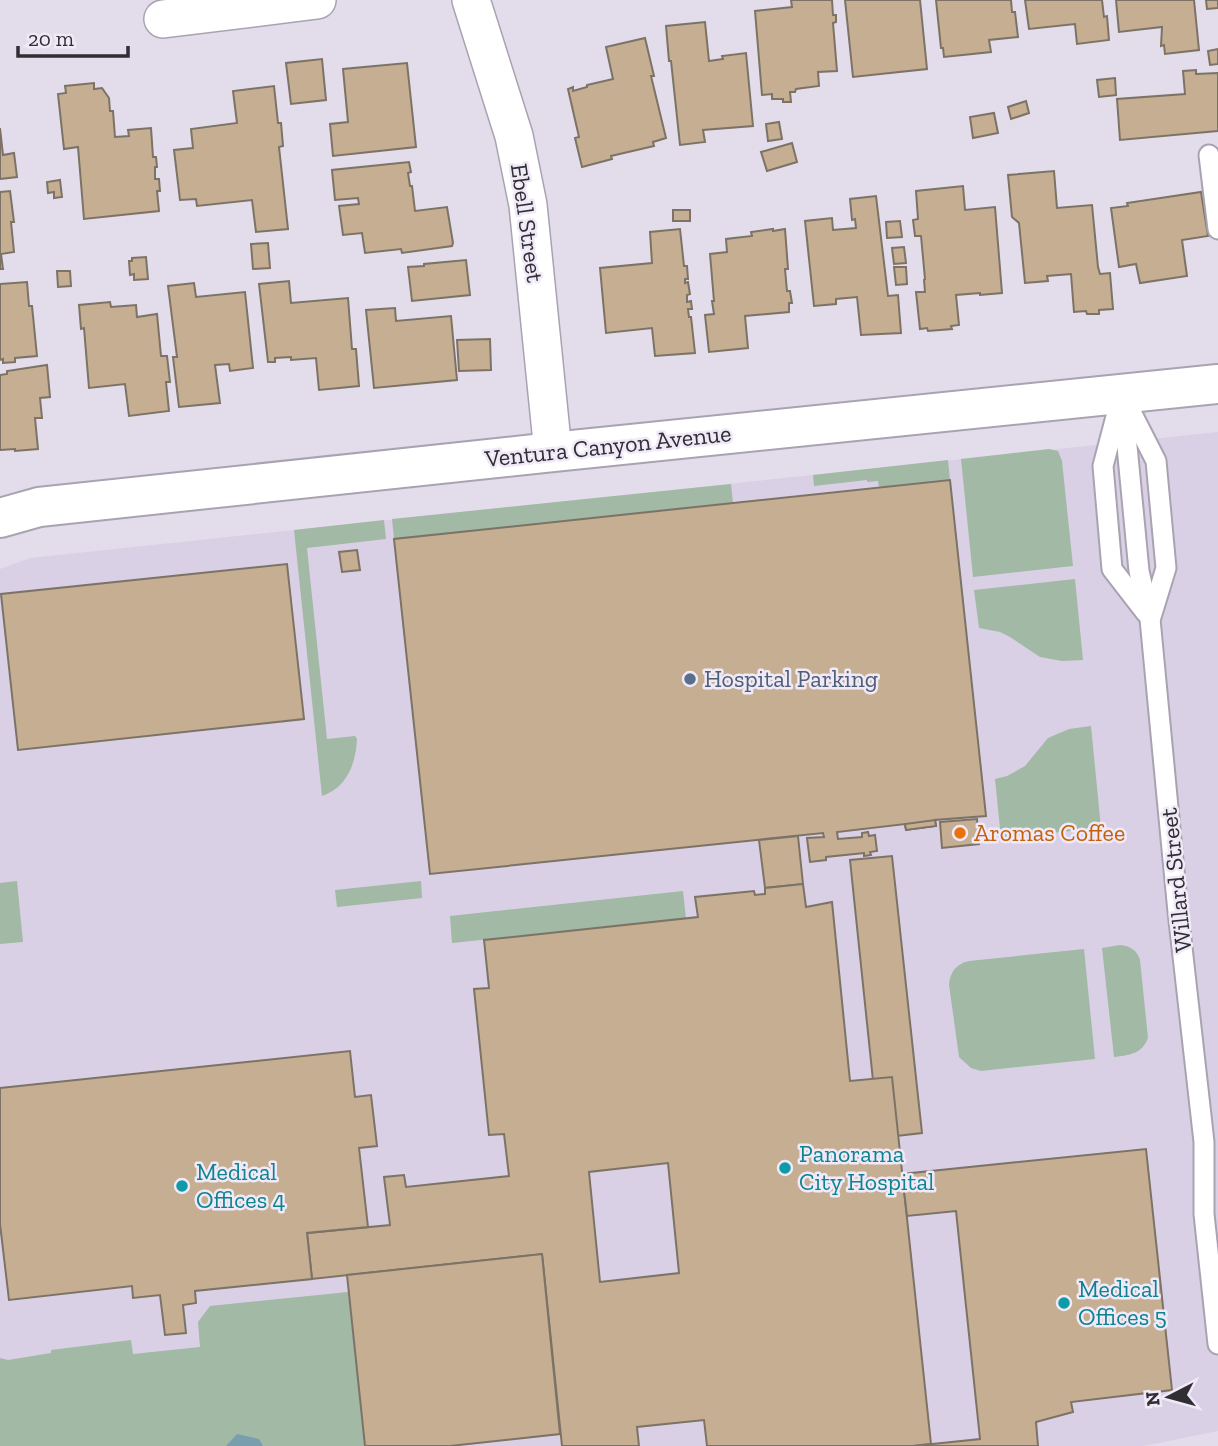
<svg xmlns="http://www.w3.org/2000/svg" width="1218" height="1446" viewBox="0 0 1218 1446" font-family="'Zilla Slab',serif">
<rect width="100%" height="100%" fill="#e3dceb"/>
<!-- built -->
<path fill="#dad0e5" d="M 1218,432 L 1218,1431 L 1144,1446 L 0,1446 L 0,569 L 30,558 Z"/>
<!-- green -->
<g fill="#a1b9a5">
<path d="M 1049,449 L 1058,451 L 1062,461 L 1073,566 L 973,577 L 961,459 Z"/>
<path d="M 948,460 L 950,480 L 879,487 L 878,481 L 867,482 L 867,480 L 814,486 L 813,475 Z"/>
<path d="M 731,484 L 733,503 L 394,539 L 392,519 Z"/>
<path d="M 384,520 L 386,539 L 307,548 L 327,739 L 355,736 L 357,739 C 356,763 347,788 322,796 L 294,530 Z"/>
<path d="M 1075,579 L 1083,660 L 1062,661 L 1040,657 L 1010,637 L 1000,632 L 979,628 L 974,590 Z"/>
<path d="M 1091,726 L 1101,828 L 1001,838 L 995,779 L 1007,776 L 1025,766 L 1048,738 L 1069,729 Z"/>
<path d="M 17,881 L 23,942 L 0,944 L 0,883 Z"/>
<path d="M 421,881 L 422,898 L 337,907 L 335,890 Z"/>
<path d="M 683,891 L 686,919 L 452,943 L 450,916 Z"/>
<path d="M 1120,945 C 1130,946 1137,950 1140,960 L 1148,1038 C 1142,1054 1130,1055 1114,1057 L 1102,948 Z"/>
<path d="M 1084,949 L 1095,1059 L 981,1071 L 971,1068 L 959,1057 L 949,985 C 950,972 956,964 969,961 Z"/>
<path d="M 348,1292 L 365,1446 L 0,1446 L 0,1358 L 8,1360 L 51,1353 L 51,1350 L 131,1340 L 133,1354 L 200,1347 L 198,1322 L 210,1306 Z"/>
</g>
<!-- water -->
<path fill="#799faf" d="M 237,1434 L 259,1439 L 263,1446 L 226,1446 Z"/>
<!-- building -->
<g fill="#c5ae91" stroke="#7c7366" stroke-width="2" fill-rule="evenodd">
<path d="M 791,0 L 832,0 L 833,15 L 836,15 L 836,22 L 833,23 L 837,71 L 818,72 L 819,86 L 796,89 L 795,92 L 790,92 L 791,102 L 783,102 L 783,99 L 772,99 L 772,94 L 762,95 L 755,11 L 792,7 Z"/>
<path d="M 845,0 L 920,0 L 927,69 L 853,77 Z"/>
<path d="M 936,0 L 1011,0 L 1012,12 L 1015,12 L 1018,37 L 989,40 L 991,52 L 944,57 L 943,48 L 941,48 Z"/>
<path d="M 1025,0 L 1102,0 L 1104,17 L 1107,16 L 1109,40 L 1077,44 L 1075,24 L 1029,29 Z"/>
<path d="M 1116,0 L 1194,0 L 1199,50 L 1165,54 L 1164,45 L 1161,46 L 1162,27 L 1119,32 Z"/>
<path d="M 1206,0 L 1218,0 L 1218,8 L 1207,9 Z"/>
<path d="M 705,22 L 709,61 L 723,59 L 722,56 L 746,53 L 753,126 L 703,130 L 705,142 L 680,145 L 671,61 L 669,61 L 666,26 Z"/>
<path d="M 645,38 L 654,76 L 651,76 L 666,138 L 653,142 L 654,146 L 611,156 L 612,159 L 582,167 L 575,138 L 579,137 L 568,89 L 573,87 L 573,91 L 587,87 L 587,85 L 613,79 L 606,47 Z"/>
<path d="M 1218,49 L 1218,64 L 1210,65 L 1208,51 Z"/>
<path d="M 322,59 L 326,100 L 291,104 L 286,63 Z"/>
<path d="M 407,63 L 416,147 L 333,156 L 330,124 L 348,122 L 343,69 Z"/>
<path d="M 1196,70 L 1196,74 L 1218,73 L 1218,131 L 1120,140 L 1117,99 L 1185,94 L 1183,71 Z"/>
<path d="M 1115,78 L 1116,95 L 1099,97 L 1097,80 Z"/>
<path d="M 94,83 L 94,89 L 102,88 L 109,98 L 110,111 L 113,111 L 115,137 L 129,136 L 128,130 L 151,128 L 153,157 L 156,157 L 157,167 L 155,167 L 155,179 L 159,179 L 160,191 L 157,191 L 159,211 L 84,219 L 78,147 L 64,149 L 58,94 L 66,93 L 65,86 Z"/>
<path d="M 274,86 L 278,123 L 281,123 L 283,146 L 279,147 L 288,229 L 256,232 L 252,200 L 197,206 L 196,199 L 180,200 L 174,150 L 193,148 L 191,129 L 237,123 L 233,91 Z"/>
<path d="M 1026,101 L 1029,113 L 1011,119 L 1008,107 Z"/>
<path d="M 994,113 L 998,133 L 973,138 L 970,117 Z"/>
<path d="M 779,122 L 782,139 L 768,141 L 766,124 Z"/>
<path d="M 0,128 L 3,155 L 14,153 L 17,177 L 0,179 Z"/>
<path d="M 792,143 L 797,162 L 767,171 L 761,152 Z"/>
<path d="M 409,162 L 411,172 L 408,173 L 410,186 L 412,186 L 415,211 L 447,207 L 453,243 L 452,246 L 402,253 L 401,249 L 365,253 L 362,233 L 343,235 L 339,206 L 359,204 L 358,198 L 335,200 L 332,170 Z"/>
<path d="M 1054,171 L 1057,208 L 1092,205 L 1098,267 L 1100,274 L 1110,273 L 1113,309 L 1099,310 L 1099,314 L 1087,314 L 1086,311 L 1074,312 L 1071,274 L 1047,276 L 1048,281 L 1025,283 L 1019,223 L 1012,217 L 1008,175 Z"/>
<path d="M 60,180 L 62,197 L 54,198 L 54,192 L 48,193 L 47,182 Z"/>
<path d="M 963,186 L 965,210 L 995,207 L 1002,293 L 980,295 L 980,293 L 956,295 L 959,325 L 951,326 L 952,329 L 928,331 L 927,328 L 920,329 L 916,292 L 925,292 L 924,280 L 925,279 L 921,236 L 915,236 L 913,220 L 918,219 L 916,191 Z"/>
<path d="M 10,191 L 14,222 L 11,222 L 14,252 L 1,254 L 3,269 L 0,269 L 0,192 Z"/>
<path d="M 1201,192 L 1208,236 L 1182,240 L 1187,276 L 1140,283 L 1136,264 L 1119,267 L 1111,208 L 1128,206 L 1127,203 Z"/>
<path d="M 876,196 L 888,296 L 898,295 L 901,333 L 861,335 L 857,297 L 836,299 L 836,304 L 814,306 L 805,221 L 832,218 L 833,230 L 856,228 L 855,219 L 852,220 L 850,199 Z"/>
<rect x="673" y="210" width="17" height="11"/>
<path d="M 900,221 L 902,237 L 887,238 L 886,222 Z"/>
<path d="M 680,229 L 684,266 L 687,266 L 688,279 L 685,279 L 685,283 L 688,282 L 690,294 L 687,295 L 687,302 L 691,301 L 692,309 L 688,309 L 689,317 L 691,317 L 695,353 L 655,356 L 652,328 L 606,333 L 600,268 L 652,263 L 650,232 Z"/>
<path d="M 773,229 L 773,231 L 785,229 L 788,269 L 785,269 L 787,291 L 790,291 L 792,303 L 789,303 L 789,312 L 745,316 L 748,348 L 709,352 L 705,315 L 714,314 L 712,301 L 714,301 L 710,254 L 727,252 L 726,239 L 752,236 L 751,232 Z"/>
<path d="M 268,243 L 270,268 L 253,269 L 251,244 Z"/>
<path d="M 904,247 L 906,263 L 894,264 L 892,248 Z"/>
<path d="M 146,257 L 148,279 L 134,280 L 134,274 L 130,275 L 129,261 L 132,261 L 132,258 Z"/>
<path d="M 466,260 L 470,295 L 412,301 L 408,267 L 424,266 L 424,264 Z"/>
<path d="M 894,267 L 906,267 L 907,284 L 896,285 Z"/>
<path d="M 57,271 L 70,271 L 71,286 L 58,287 Z"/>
<path d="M 289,281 L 291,303 L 348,298 L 352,349 L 356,349 L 359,386 L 319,390 L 316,358 L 291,360 L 291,357 L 275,358 L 275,362 L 268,362 L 259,284 Z"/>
<path d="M 27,282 L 29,306 L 32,306 L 37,356 L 15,358 L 15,362 L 3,363 L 3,359 L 0,360 L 0,284 Z"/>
<path d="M 194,283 L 196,297 L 245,292 L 253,368 L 230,371 L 229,364 L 215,365 L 220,403 L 179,407 L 173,357 L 177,357 L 168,286 Z"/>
<path d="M 110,302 L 111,307 L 136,305 L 137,317 L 157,314 L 161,356 L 167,356 L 170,382 L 166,382 L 169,411 L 129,416 L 125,384 L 89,388 L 84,328 L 81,329 L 79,305 Z"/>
<path d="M 395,308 L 396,321 L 451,316 L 457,380 L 374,388 L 366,310 Z"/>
<path d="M 490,339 L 491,370 L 459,371 L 457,340 Z"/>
<path d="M 47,365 L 50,397 L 40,398 L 42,418 L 35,418 L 38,449 L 15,451 L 15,449 L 0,450 L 0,375 L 7,374 L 7,371 Z"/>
<path d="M 950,480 L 986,816 L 935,820 L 936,826 L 906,830 L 905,824 L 837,832 L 838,839 L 862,837 L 862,833 L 868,832 L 869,836 L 875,835 L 877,851 L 870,852 L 871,855 L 864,856 L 864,853 L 826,857 L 826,860 L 810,862 L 807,838 L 824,837 L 823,833 L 430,874 L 394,539 Z"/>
<path d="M 357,550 L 360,570 L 342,572 L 339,552 Z"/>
<path d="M 287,564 L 304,719 L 18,750 L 1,594 Z"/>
<path d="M 977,819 L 979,844 L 942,848 L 940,822 Z"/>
<path d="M 935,820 L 936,826 L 906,830 L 905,824 Z"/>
<path d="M 798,836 L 803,884 L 765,888 L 759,840 Z"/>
<path d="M 892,856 L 922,1133 L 879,1138 L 850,860 Z"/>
<path d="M 803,884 L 806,907 L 832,902 L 850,1081 L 892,1077 L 931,1444 L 913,1446 L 707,1446 L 704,1420 L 637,1427 L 639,1446 L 562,1446 L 542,1254 L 312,1279 L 307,1233 L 390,1225 L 384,1177 L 404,1175 L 406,1187 L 509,1176 L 504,1134 L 489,1135 L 474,989 L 489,988 L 484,940 L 698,917 L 695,897 L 754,891 L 755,895 L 765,894 L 765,888 ZM 668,1163 L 679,1273 L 600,1282 L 589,1172 Z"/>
<path d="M 350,1051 L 355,1097 L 371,1095 L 377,1146 L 359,1148 L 368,1227 L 307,1233 L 312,1279 L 195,1291 L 196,1303 L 183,1305 L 186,1333 L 165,1335 L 160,1295 L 133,1298 L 132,1286 L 9,1300 L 0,1224 L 0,1088 Z"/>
<path d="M 1146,1149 L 1172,1390 L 1071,1402 L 1073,1412 L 1036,1422 L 1038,1446 L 913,1446 L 980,1439 L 956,1211 L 907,1216 L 902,1174 Z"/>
<path d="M 542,1254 L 560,1434 L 450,1446 L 365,1446 L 347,1275 Z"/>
</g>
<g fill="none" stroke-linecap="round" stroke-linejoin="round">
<defs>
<g id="service">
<path d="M 1209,155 L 1218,229"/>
<path d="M 1122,394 L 1139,571 L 1150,619 L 1178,912 L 1204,1142 L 1204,1214 L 1218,1344"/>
<path d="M 1127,404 L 1156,461 L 1166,568 L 1151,617"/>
<path d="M 1118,409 L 1103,466 L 1112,569 L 1146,613"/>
</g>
<g id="minor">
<path d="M 471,0 L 514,136 L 528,205 L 553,452"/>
<path d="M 163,19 L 317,0"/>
</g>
<path id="tertiary" d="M 0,518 L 39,507 L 553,452 L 1218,384"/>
</defs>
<!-- service casing -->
<use href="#service" stroke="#a9a3b1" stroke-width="23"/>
<!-- minor casing -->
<use href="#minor" stroke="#a9a3b1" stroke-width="40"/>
<!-- tertiary casing -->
<use href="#tertiary" stroke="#a9a3b1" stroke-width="42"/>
<!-- service -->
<use href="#service" stroke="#fff" stroke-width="19"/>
<!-- minor -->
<use href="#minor" stroke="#fff" stroke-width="37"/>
<!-- tertiary -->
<use href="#tertiary" stroke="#fff" stroke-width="38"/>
</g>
<!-- markers -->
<circle fill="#5c6f8a" stroke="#f0e9f8" stroke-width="2.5" cx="690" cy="679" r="7"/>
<circle fill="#e8710a" stroke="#f0e9f8" stroke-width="2.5" cx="960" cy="833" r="7"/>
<g fill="#0f9aa8" stroke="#f0e9f8" stroke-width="2.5">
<circle cx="785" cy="1168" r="7"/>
<circle cx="182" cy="1186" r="7"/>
<circle cx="1064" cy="1303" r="7"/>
</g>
<g text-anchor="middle" stroke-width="5" stroke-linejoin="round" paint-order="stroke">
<!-- street labels -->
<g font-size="24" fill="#302d33" stroke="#f0e9f8">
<text transform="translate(527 223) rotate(82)" y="8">Ebell Street</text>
<text transform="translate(608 446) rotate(-6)" y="8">Ventura Canyon Avenue</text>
<text transform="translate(1176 880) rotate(-96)" y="8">Willard Street</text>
</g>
<!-- service labels -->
<g font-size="24" fill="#4e5e75" stroke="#f0e9f8" text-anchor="start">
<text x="704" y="687">Hospital Parking</text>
</g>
<!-- food labels -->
<g font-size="24" fill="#c56008" stroke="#f0e9f8" text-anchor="start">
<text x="974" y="841">Aromas Coffee</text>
</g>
<!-- culture labels -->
<g font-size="24" fill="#0d838f" stroke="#f0e9f8" text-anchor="start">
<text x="799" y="1162">Panorama<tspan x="799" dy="28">City Hospital</tspan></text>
<text x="196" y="1180">Medical<tspan x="196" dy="28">Offices 4</tspan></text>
<text x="1078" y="1297">Medical<tspan x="1078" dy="28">Offices 5</tspan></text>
</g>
</g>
<!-- north arrow -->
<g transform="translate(1169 1397) rotate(264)" stroke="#f0e9f8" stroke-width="5" paint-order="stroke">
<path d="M0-5L12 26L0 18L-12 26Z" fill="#302d33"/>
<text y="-10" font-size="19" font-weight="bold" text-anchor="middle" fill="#302d33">N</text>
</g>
<!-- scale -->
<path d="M18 46v10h110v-10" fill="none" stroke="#302d33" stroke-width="3.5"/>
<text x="28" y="46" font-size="21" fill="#302d33" stroke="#f0e9f8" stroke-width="5" paint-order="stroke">20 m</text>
</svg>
